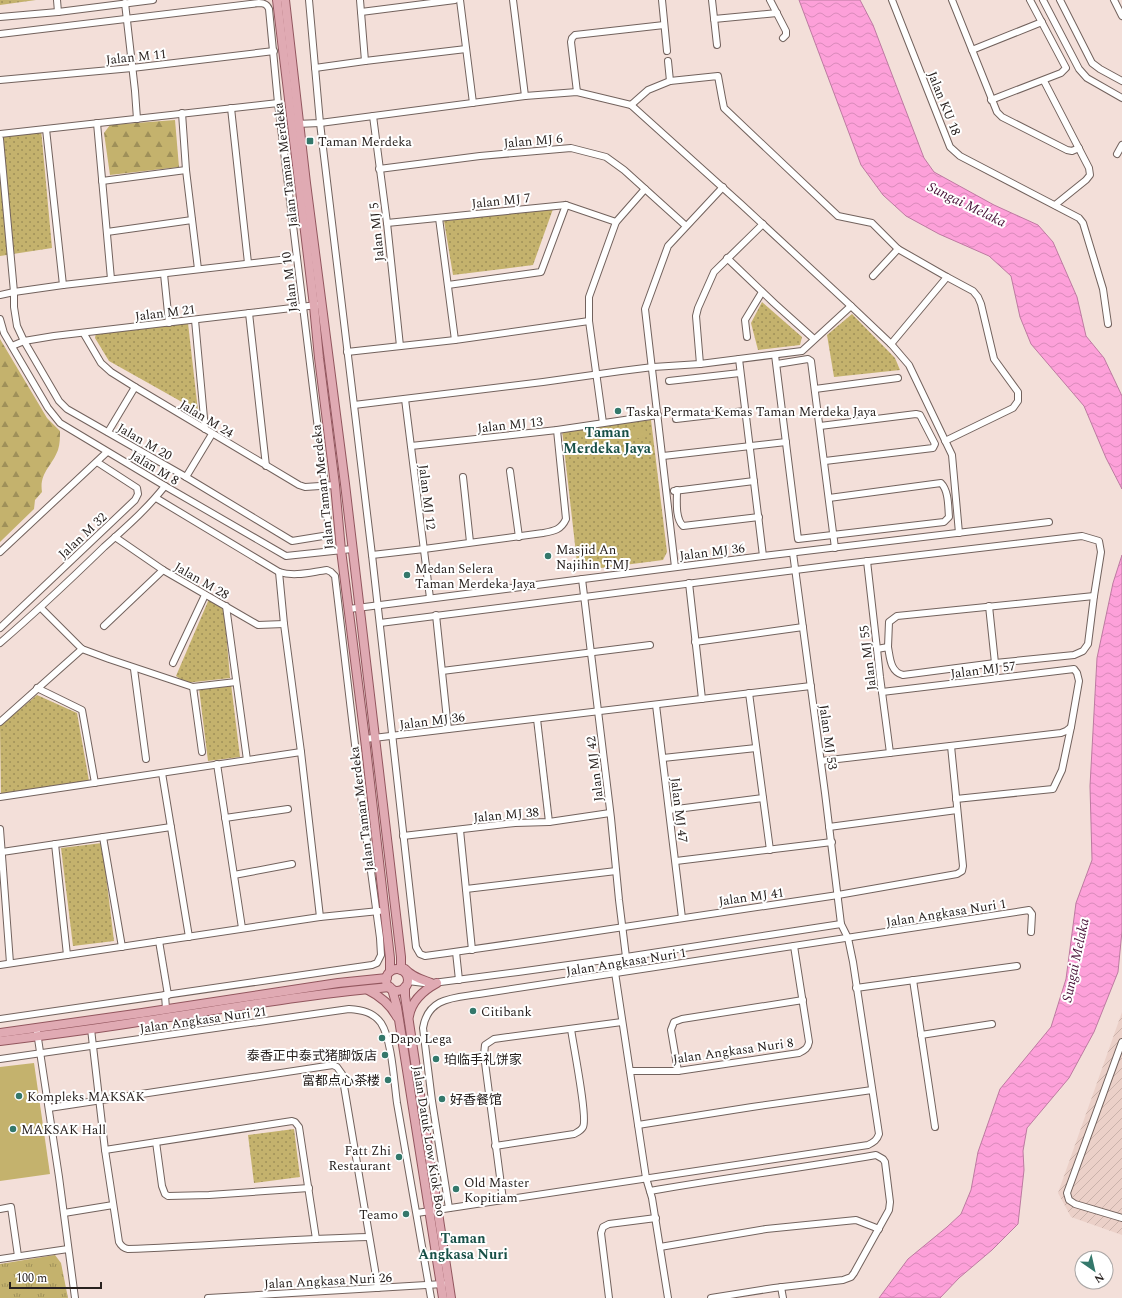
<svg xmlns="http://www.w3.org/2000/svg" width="1122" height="1298" viewBox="0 0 1122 1298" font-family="Spectral,'Noto Sans SC',serif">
<defs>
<pattern id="industrial-furrows" width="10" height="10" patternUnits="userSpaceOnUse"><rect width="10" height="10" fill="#ebd0c8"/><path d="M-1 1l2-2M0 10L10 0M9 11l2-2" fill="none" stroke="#cab2ab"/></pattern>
<pattern id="grass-dots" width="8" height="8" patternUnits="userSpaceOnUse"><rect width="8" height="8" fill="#c4b26d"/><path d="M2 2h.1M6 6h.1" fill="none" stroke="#9f9059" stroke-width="1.8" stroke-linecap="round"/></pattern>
<pattern id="forest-firs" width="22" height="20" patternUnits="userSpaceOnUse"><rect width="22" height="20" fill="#c4b26d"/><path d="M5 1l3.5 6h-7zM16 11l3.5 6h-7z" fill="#9f9059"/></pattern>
<pattern id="park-tufts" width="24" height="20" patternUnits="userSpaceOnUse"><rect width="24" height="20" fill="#c4b26d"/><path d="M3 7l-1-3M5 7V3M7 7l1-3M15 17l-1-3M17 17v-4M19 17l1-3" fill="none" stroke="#9f9059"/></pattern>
<pattern id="water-waves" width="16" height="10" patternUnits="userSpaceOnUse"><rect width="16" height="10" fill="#fda0d9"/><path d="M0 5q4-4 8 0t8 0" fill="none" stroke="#d98aba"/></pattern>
</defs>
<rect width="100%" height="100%" fill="#f3dfd9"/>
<!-- industrial -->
<path fill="url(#industrial-furrows)" d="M 1122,1012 L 1122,1235 L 1071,1217 L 1058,1193 Z"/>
<!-- grass -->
<g fill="url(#grass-dots)">
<path d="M 0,0 L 36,0 L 0,5 Z"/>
<path d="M 41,129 L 52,248 L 0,256 L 0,135 Z"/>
<path d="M 553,209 L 533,265 L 453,275 L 444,221 Z"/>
<path d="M 762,302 L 802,337 L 800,345 L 758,350 L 751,323 Z"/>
<path d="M 852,314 L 895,358 L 900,370 L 834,377 L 827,335 Z"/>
<path d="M 188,323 L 198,411 L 109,361 L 95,338 L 96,333 Z"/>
<path d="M 651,420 L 667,552 L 663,560 L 578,571 L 562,430 Z"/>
<path d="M 209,599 L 224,608 L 230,678 L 186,683 L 176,676 Z"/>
<path d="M 231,684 L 240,757 L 208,761 L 199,688 Z"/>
<path d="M 37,695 L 77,713 L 89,781 L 1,794 L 0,726 Z"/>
<path d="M 102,843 L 114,941 L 73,946 L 61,848 Z"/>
<path d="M 294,1129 L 300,1177 L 254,1183 L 248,1135 Z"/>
</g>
<!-- forest -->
<g fill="url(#forest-firs)">
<path d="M 175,120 L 179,167 L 110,175 L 104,133 L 110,125 Z"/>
<path d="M 0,339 L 47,418 L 60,431 C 60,437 60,444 58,450 C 52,466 39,473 42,492 L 35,500 L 34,509 L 0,542 Z"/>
</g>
<!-- park -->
<path fill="url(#park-tufts)" d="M 55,1255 L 61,1263 L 68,1298 L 0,1298 L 0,1264 Z"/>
<!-- garden -->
<g fill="#c4b26d">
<path d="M 645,427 L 647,437 L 625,440 L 624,431 Z"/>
<path d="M 648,442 L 650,455 L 643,456 L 641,443 Z"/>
<path d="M 34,1063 L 50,1174 L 0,1181 L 0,1067 Z"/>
</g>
<!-- water -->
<g fill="url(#water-waves)" stroke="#bd7aa1">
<path d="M 799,0 L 860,0 L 873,25 L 924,158 L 934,172 L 994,205 L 1038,225 L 1053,242 L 1077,297 L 1086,336 L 1104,358 L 1122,396 L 1122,489 L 1106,458 L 1084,406 L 1031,344 L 1020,317 L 1011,276 L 989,256 L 939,234 L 906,216 L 883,195 L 861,165 Z"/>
<path d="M 1122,555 L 1122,931 L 1118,972 L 1094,1032 L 1069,1078 L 1027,1128 L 1023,1151 L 1024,1170 L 1018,1224 L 992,1250 L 959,1278 L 940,1298 L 879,1298 L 908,1259 L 947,1227 L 961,1214 L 971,1190 L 978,1152 L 1000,1089 L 1051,1027 L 1066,979 L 1076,903 L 1092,860 L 1090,786 L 1097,658 L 1113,583 Z"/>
</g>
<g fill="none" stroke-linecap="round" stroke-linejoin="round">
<defs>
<g id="minor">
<path d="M 57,0 L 58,12"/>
<path d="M 309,0 L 320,123 L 372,555 L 416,947 L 420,954 L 425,956 L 447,953 L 544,939 L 838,895 L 957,874 L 962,871 L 963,866 L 951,746"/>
<path d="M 360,0 L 365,61"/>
<path d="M 460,0 L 473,103"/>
<path d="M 513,0 L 525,96"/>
<path d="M 662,0 L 667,51"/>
<path d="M 712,0 L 717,45"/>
<path d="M 770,0 L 786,31 L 786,35 L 783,38"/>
<path d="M 892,0 L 950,147 L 960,156 L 1079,218 L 1083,223 L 1103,289 L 1108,324"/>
<path d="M 952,0 L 997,112 L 1002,117 L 1067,150 L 1072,151 L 1079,148"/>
<path d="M 1043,0 L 1079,69 L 1087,78 L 1122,98"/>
<path d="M 1060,0 L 1092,63 L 1100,69 L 1122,81"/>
<path d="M 1114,0 L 1122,16"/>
<path d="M 125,3 L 135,91 L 137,119"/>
<path d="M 361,12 L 455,0"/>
<path d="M 0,17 L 58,12 L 153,0"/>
<path d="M 714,19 L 777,13"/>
<path d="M 0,34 L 259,3 C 264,3 267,4 269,9 L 278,103 L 325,486 L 329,535 L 292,541 L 186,477 L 67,409 L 59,401 L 24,341 L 17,326 L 14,307 L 14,292 L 0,139"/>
<path d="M 972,50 L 1042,22"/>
<path d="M 668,61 L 670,81"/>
<path d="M 315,68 L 365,61 L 466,49"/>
<path d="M 0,80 L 132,68 L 274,51"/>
<path d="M 1044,81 L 1089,168 L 1090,175 L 1086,180 L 1055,205"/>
<path d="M 577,92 L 571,42 L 572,38 L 575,35 L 664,25"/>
<path d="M 991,100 L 1061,73 L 1066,68 L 1030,0"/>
<path d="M 631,105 L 648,90 L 670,81 L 718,76 L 722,98 L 724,108 L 838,216 L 872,223 L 898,249 L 947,277 L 973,291 L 978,297 L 981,304 L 994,359 L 1018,392 L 1018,401 L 1013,408 L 945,441"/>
<path d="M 231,108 L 248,263"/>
<path d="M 182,113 L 186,170 L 198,269"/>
<path d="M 373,116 L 387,223 L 400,346"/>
<path d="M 97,123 L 111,279"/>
<path d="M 296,124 L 320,123 L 525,96 L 577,92 L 631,105 L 742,205 L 851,306 L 891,344 L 909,365 L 952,455 L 959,533"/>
<path d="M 46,129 L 63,285"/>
<path d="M 0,134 L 278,103"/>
<path d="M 1117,154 L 1122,145"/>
<path d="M 379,169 L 480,156 L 571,148 L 606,157 L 624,170 L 686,226"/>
<path d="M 102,181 L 186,170"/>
<path d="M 439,218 L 455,340"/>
<path d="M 387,223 L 566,205 L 616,222"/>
<path d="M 107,232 L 192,220"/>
<path d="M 727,258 L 774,303 L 814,339"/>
<path d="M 164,274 L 169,323"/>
<path d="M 873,276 L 898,249"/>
<path d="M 448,285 L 541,272 L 566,205"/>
<path d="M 0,295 L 14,292 L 63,285 L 297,258"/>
<path d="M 249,313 L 266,466"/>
<path d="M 0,319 L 4,333 L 48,408 L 60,423 L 165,486 L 286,556 L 352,549"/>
<path d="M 195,320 L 205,429"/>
<path d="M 84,334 L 101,363 L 111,372 L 135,387 L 299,485 L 305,487 L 335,485"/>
<path d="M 747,337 L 745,320 L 762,292"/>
<path d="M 891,344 L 947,277"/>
<path d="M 12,346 L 24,341 L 54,336 L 317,305"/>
<path d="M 347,352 L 455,340 L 589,321"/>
<path d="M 775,355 L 798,539 L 944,522 L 949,517 C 948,507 949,491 941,483 L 829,498"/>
<path d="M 739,359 L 763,556"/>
<path d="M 700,364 L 696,316 L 698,308 L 714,272 L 763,224"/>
<path d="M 777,364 L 808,359 L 811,361 L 835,548"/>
<path d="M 669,381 L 740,373"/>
<path d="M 815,389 L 898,378"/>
<path d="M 405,399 L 430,598"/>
<path d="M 354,405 L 543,382 L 621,371 L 653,367 L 700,364 L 802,351 L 851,306"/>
<path d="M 676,419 L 745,411"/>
<path d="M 603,423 L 589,321 L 589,297 L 616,222 L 645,189"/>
<path d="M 820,426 L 916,414 L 920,415 L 935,444 L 933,448 L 825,461"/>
<path d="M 108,432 L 135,387"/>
<path d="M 411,446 L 557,430 L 658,415"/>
<path d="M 663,456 L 786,442"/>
<path d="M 510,471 L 519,537"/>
<path d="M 186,477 L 212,434"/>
<path d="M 463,477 L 470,542"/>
<path d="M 677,490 C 677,501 675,518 683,526 L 759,517"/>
<path d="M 674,491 L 754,481"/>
<path d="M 115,537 L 163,570 L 258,625 L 284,624"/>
<path d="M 0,552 L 107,452"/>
<path d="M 372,555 L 424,549 L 543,533 C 554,531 561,530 566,519 L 557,430"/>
<path d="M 867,561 L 877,649 L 880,677 L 890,753"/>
<path d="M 675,567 L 645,309 L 668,246 L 723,187"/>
<path d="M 279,572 L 284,624 L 301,752 L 320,917"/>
<path d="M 582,579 L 611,818 L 619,900 L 626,957"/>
<path d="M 689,583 L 702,699"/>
<path d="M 226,606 L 247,760"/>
<path d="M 989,606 L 995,663"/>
<path d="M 41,608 L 82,649 L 109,659 L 193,687 L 236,682"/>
<path d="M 349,609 L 763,556 L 1049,522"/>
<path d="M 436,615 L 448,729"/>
<path d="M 380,623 L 835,565 L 1082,536 L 1099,541 L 1101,552 L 1094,596 L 1088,644 L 1083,651 L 1074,655 L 995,663 L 903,675 C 890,672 890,657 888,647 L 877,649"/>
<path d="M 104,626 L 163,570"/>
<path d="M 0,628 L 135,500 L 138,494 L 137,488 L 97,462"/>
<path d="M 695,642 L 803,627"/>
<path d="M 0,643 C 36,612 70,580 104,547 C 125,528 147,509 165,486"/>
<path d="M 888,647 L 889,622 L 897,616 L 1094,596"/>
<path d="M 173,663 L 205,595"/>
<path d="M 134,669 L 146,759"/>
<path d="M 442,671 L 650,645"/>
<path d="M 193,687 L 202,752"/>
<path d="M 37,688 L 82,710 L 95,783"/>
<path d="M 749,693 L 770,850"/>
<path d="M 656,705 L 682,918"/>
<path d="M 537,719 L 549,822"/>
<path d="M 0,722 L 82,649"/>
<path d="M 365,739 L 811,686"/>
<path d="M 663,758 L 756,748"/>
<path d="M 821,761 L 1061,733 L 1066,731 L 1071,727 L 1079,681 L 1077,673 L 1074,669 L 882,692"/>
<path d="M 217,764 L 242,928"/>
<path d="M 162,773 L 189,937"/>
<path d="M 0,797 L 301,752"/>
<path d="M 956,799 L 1053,789 L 1062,770 L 1071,727"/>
<path d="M 669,810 L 763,798"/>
<path d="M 225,818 L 288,809"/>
<path d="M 829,827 L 957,810"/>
<path d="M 0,829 L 10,963"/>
<path d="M 460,830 L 472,950"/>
<path d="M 403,836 L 515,823 L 549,822 L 610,813"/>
<path d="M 103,837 L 122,947"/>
<path d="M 55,844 L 67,955"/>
<path d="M 2,852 L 171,827"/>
<path d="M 676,861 L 832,842"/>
<path d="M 234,875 L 292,864"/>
<path d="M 466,889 L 616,871"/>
<path d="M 159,941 L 168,995"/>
<path d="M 456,952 L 459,980"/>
<path d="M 613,959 L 646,1178 L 652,1198 L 668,1298"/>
<path d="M 0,965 L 320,917 L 379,911"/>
<path d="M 913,980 L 935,1127"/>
<path d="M 408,981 L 424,983"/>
<path d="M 433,983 L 518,972 L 626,957 L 841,924"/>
<path d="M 856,988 L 1017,966"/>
<path d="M 165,995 L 166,1009"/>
<path d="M 0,1019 L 372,965 L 377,963 L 381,955 L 380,938 L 363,812 L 335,576 L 331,572 L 327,570 C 311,572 295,577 279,572 L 156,498"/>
<path d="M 91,1029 L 105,1150 L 119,1242 C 121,1246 123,1248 128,1249 C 208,1246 289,1239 369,1237"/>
<path d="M 37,1032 L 59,1177 L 75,1298"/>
<path d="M 921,1035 L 992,1024"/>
<path d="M 1122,1042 L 1067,1193 L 1069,1200 L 1075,1204 L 1122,1218"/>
<path d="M 0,1059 L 349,1009 C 362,1010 373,1012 381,1023 C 392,1040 394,1082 397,1103 C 408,1168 420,1233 431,1298"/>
<path d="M 630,1071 L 678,1071 L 799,1053 C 805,1050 808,1048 809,1042 L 794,946"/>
<path d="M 678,1071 L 671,1030 L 674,1022 L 682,1019 L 803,1000"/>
<path d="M 49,1108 L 333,1065 L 337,1067 L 342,1074 L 378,1288"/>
<path d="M 638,1125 L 752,1107 L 872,1090"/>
<path d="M 156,1142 L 162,1186 L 165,1194 L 168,1196 L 209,1195 L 309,1188"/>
<path d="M 495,1146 L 574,1134 C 578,1132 581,1131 583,1127 C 588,1118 573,1044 571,1029"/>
<path d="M 105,1150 L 292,1121 L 295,1122 L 299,1127 L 316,1239"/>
<path d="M 650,1191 C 725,1178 800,1168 876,1155 L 883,1159 L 885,1162 L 890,1202 L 889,1210 L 854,1273 L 851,1277 L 843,1280 L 774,1288 L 711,1298"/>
<path d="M 503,1200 L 484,1055 L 485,1045 L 494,1039 L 508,1037 L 622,1022"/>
<path d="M 449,1208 L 432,1101 L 423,1028 C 428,997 454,998 479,994 L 1029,910 L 1032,914 L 1031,932"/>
<path d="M 0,1209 L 11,1207 L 18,1256"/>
<path d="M 64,1213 L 113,1205"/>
<path d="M 417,1213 L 868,1145 C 874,1142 877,1140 879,1134 L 853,962 L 848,938 L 841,924 L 825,793 L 793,553"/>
<path d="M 660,1247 L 766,1229 L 856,1220 L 879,1229"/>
<path d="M 0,1259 L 68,1249"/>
<path d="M 781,1287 L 783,1298"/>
<path d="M 208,1298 L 443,1284"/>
<path d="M 609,1298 L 601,1233 L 603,1227 L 609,1224 L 656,1218"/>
</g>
<g id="major">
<path d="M 277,0 L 314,306 L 319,358 L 335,485 L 341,550 L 365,739 L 390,958 L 390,971"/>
<path d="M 285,0 L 306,183 L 345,484 L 401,957 L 401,970"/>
<path d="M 405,969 C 412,977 421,979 431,983"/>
<circle cx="397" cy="980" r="11"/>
<path d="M 405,987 L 405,996 L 451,1298"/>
<path d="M 392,989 L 397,1007 L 443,1298"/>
<path d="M 368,990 C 380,996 390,1004 397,1017"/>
<path d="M 409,1016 C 412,1000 424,990 437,983"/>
<path d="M 0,1033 L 142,1013 L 338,983 L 387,978"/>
<path d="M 0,1041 C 48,1035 96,1029 144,1021 C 226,1009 307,994 390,987"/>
</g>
</defs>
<!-- minor casing -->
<use href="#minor" stroke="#72625d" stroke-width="8"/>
<!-- major casing -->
<use href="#major" stroke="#92565e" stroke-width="10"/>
<!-- minor -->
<use href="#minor" stroke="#fff" stroke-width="6"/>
<!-- major -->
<use href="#major" stroke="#e0aab3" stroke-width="8"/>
</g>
<!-- markers -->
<g fill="#34786b" stroke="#fff" stroke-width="1.5">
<rect x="306" y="137" width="8" height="8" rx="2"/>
<circle cx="618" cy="411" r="4"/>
<circle cx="548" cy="556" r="4"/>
<circle cx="407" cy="575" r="4"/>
<circle cx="473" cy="1011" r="4"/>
<circle cx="382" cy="1038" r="4"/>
<circle cx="385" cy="1055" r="4"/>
<circle cx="436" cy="1059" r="4"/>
<circle cx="388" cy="1080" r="4"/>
<circle cx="19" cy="1096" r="4"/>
<circle cx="442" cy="1099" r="4"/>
<circle cx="13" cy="1129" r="4"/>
<circle cx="399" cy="1157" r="4"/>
<circle cx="456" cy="1189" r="4"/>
<circle cx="406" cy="1214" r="4"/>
</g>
<g text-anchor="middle" stroke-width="4" stroke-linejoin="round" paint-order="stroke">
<!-- street labels -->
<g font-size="13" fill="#28211f" stroke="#fff">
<text transform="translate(136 56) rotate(-6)" y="5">Jalan M 11</text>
<text transform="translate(945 103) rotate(68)" y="5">Jalan KU 18</text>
<text transform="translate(533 140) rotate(-5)" y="5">Jalan MJ 6</text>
<text transform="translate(285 165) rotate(-97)" y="5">Jalan Taman Merdeka</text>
<text transform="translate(501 200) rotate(-6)" y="5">Jalan MJ 7</text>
<text transform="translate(376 232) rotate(-96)" y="5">Jalan MJ 5</text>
<text transform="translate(289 282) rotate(-97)" y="5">Jalan M 10</text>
<text transform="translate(165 312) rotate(-7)" y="5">Jalan M 21</text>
<text transform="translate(207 418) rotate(31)" y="5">Jalan M 24</text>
<text transform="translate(510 424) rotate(-6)" y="5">Jalan MJ 13</text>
<text transform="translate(145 441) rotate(30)" y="5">Jalan M 20</text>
<text transform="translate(155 467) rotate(31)" y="5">Jalan M 8</text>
<text transform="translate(322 487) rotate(-96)" y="5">Jalan Taman Merdeka</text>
<text transform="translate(428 497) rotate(83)" y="5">Jalan MJ 12</text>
<text transform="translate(82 535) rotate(-43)" y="5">Jalan M 32</text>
<text transform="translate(712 551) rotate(-7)" y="5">Jalan MJ 36</text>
<text transform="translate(202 580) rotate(30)" y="5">Jalan M 28</text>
<text transform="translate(867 658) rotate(-97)" y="5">Jalan MJ 55</text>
<text transform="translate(983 669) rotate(-7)" y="5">Jalan MJ 57</text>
<text transform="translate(432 720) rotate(-7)" y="5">Jalan MJ 36</text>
<text transform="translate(829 737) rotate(82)" y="5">Jalan MJ 53</text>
<text transform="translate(594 769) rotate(-97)" y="5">Jalan MJ 42</text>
<text transform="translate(361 809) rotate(-97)" y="5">Jalan Taman Merdeka</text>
<text transform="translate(680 810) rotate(83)" y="5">Jalan MJ 47</text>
<text transform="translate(506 814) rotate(-5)" y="5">Jalan MJ 38</text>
<text transform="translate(751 896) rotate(-8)" y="5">Jalan MJ 41</text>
<text transform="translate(946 912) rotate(-9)" y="5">Jalan Angkasa Nuri 1</text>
<text transform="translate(626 961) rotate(-9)" y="5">Jalan Angkasa Nuri 1</text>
<text transform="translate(203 1019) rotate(-8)" y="5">Jalan Angkasa Nuri 21</text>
<text transform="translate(733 1050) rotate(-8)" y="5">Jalan Angkasa Nuri 8</text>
<text transform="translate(430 1141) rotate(81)" y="5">Jalan Datuk Low Kiok Boo</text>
<text transform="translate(328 1280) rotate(-3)" y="5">Jalan Angkasa Nuri 26</text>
</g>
<!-- poi labels -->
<g font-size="13" fill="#28211f" stroke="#fff" text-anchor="start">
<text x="318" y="146">Taman Merdeka</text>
<text x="626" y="416">Taska Permata Kemas Taman Merdeka Jaya</text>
<text x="556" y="554">Masjid An<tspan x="556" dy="15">Najihin TMJ</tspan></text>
<text x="415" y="573">Medan Selera<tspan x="415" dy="15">Taman Merdeka Jaya</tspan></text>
<text x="481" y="1016">Citibank</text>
<text x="390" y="1043">Dapo Lega</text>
<text x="377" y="1060" text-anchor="end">泰香正中泰式猪脚饭店</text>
<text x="444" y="1064">珀临手礼饼家</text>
<text x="380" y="1085" text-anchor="end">富都点心茶楼</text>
<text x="27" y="1101">Kompleks MAKSAK</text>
<text x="450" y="1104">好香餐馆</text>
<text x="21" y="1134">MAKSAK Hall</text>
<text x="391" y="1155" text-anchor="end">Fatt Zhi<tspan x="391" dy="15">Restaurant</tspan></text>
<text x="464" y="1187">Old Master<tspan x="464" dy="15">Kopitiam</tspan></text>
<text x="398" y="1219" text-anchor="end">Teamo</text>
</g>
<!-- water labels -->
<g font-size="14" font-style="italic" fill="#481137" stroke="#fff">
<text transform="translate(967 204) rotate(26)" y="5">Sungai Melaka</text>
<text transform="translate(1075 960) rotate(-78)" y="5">Sungai Melaka</text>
</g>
<!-- neighbourhood labels -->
<g font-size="14" font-weight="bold" fill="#185047" stroke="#fff">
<text x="607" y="437">Taman<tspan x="607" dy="16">Merdeka Jaya</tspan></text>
<text x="463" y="1243">Taman<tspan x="463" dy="16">Angkasa Nuri</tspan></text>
</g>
</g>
<!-- north arrow -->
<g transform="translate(1094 1270) rotate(146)"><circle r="19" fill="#ffffff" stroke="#a9a6a5"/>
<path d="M0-3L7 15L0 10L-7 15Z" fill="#34786b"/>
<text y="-6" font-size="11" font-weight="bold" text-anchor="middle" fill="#28211f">N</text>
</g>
<!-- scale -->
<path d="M10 1282v6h91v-6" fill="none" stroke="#28211f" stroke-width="2"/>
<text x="16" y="1282" font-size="12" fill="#28211f" stroke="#ffffff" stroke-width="3" paint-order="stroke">100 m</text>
</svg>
